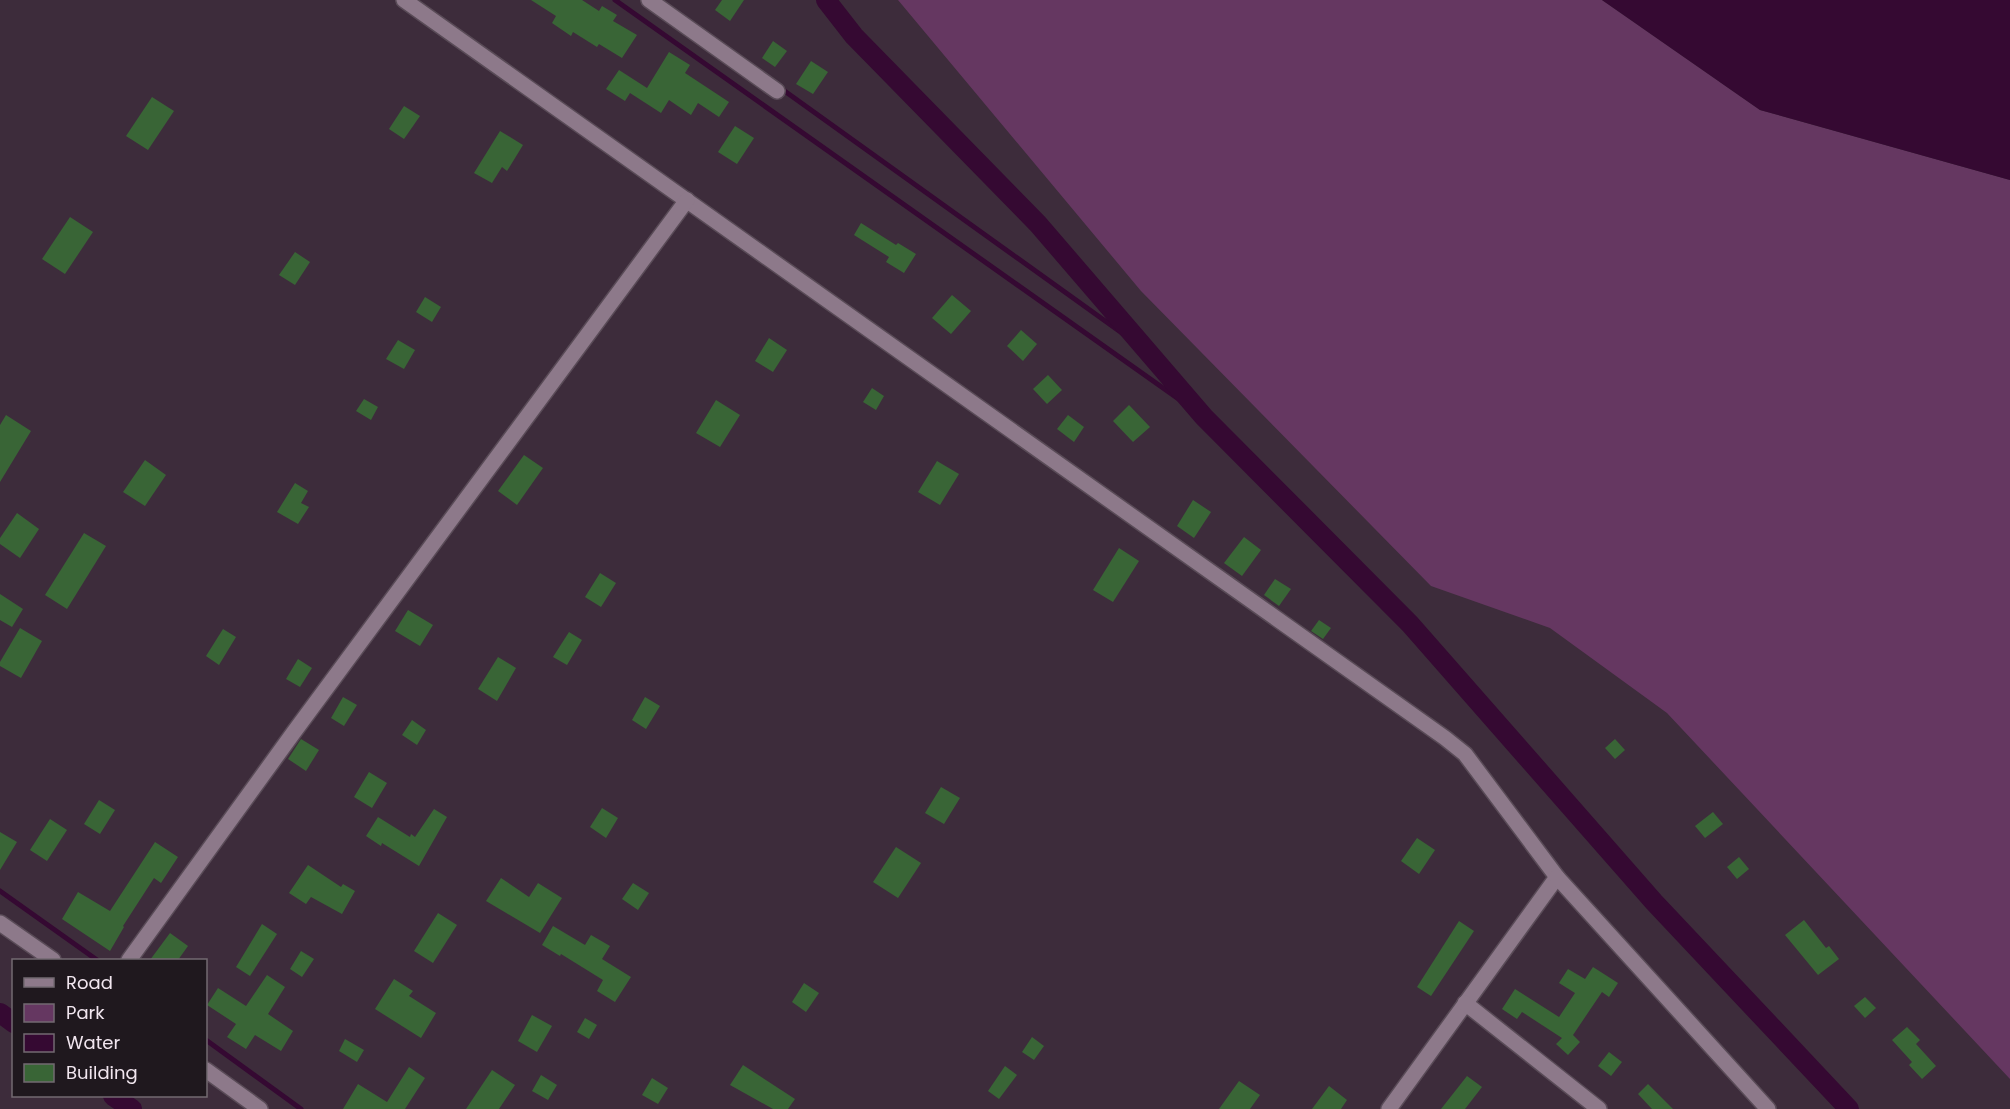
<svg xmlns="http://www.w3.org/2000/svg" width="2010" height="1109" viewBox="0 0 2010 1109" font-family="Poppins,sans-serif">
<rect width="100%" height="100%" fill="#3d2c3b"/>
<!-- green -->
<path fill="#653761" d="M 898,0 L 1602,0 L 1760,110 L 2010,180 L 2010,1079 L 1667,713 L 1550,628 L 1431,586 L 1141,291 Z"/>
<!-- water -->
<path fill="#350932" d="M 1602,0 L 2010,0 L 2010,180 L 1760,110 Z"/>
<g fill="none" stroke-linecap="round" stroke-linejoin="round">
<!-- stream -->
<g stroke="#350932" stroke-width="5">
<path d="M 615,0 L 1204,417"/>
<path d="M 779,87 L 1147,351"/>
<path d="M 0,891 L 97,960"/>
<path d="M 206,1040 L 301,1109"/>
</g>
<!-- canal -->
<g stroke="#350932" stroke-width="20">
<path d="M 826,0 L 854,36 L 1038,224 L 1204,417 L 1410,624 L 1654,902 L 1849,1109"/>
<path d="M 0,1013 L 14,1023"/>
<path d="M 113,1096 L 132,1109"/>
</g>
</g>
<!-- building -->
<g fill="#396536">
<path d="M 531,0 L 582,0 L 599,11 L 602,6 L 617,15 L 613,21 L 637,35 L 622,58 L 599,44 L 597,47 L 573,32 L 571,36 L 552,23 L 556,16 Z"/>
<path d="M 722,0 L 744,0 L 730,21 L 715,10 Z"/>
<path d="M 773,41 L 787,51 L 775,67 L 762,58 Z"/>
<path d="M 669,52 L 690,65 L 685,73 L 729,102 L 719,117 L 698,103 L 691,115 L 669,100 L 661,113 L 630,93 L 625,101 L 606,89 L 619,70 L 647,88 Z"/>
<path d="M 811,61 L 828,72 L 813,94 L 796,84 Z"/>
<path d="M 152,97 L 174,111 L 148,150 L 126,136 Z"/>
<path d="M 404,106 L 420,116 L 404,139 L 389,129 Z"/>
<path d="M 735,126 L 754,138 L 737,164 L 718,152 Z"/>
<path d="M 500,131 L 523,145 L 507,171 L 502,167 L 492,183 L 474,173 Z"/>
<path d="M 70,217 L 93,232 L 65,274 L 42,259 Z"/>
<path d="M 861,223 L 896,245 L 898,243 L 916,254 L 904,273 L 886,262 L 889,257 L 854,235 Z"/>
<path d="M 295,252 L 310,262 L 295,285 L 279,275 Z"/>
<path d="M 952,295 L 971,311 L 951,334 L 932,318 Z"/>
<path d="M 425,297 L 441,307 L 432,322 L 416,312 Z"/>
<path d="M 1021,330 L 1037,344 L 1023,361 L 1007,346 Z"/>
<path d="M 769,338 L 787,350 L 773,372 L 755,361 Z"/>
<path d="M 398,340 L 415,350 L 404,369 L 386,359 Z"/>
<path d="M 1048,375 L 1062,390 L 1047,404 L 1033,389 Z"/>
<path d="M 872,388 L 884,396 L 876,410 L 863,402 Z"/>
<path d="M 364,399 L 378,407 L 371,420 L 356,411 Z"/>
<path d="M 716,400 L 740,415 L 720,447 L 696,433 Z"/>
<path d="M 1129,405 L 1150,427 L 1133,442 L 1113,421 Z"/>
<path d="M 6,415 L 31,431 L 0,482 L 0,425 Z"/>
<path d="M 1068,415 L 1084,427 L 1074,442 L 1057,429 Z"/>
<path d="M 524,455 L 543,468 L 517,505 L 498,491 Z"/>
<path d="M 145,460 L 166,475 L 145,506 L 123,492 Z"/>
<path d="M 937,461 L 959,474 L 940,505 L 918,492 Z"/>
<path d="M 295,483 L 308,491 L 301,503 L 309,507 L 298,524 L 277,512 Z"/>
<path d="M 1193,500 L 1211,512 L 1194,538 L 1177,526 Z"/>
<path d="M 17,513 L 39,529 L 20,558 L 0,544 L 0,538 Z"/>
<path d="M 84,533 L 106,546 L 67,609 L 45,595 Z"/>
<path d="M 1244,537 L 1261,550 L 1242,576 L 1224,563 Z"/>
<path d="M 1119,548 L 1139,561 L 1113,602 L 1093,590 Z"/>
<path d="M 600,573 L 616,583 L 601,607 L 585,597 Z"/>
<path d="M 1275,579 L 1291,589 L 1279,606 L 1264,595 Z"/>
<path d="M 0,594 L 23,609 L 12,627 L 0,620 Z"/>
<path d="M 408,610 L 433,625 L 420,646 L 395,631 Z"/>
<path d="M 1319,620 L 1331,628 L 1323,639 L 1311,631 Z"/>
<path d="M 20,628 L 42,641 L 21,678 L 0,666 L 0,662 Z"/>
<path d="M 223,629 L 236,637 L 219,665 L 206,656 Z"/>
<path d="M 569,632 L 582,640 L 567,665 L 553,657 Z"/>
<path d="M 498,657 L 516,668 L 497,701 L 478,689 Z"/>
<path d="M 298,659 L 312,668 L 300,687 L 286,679 Z"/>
<path d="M 343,697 L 357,705 L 344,726 L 331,718 Z"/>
<path d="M 645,697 L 660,706 L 646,729 L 632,720 Z"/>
<path d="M 412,720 L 426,730 L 417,745 L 402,735 Z"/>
<path d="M 301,739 L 319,750 L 306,771 L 288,759 Z"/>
<path d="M 1615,739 L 1625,750 L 1615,759 L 1605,748 Z"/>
<path d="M 369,772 L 387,783 L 372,808 L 354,797 Z"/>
<path d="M 941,787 L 960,798 L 944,824 L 925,813 Z"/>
<path d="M 99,800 L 115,810 L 100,834 L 84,824 Z"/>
<path d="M 602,808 L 618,818 L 606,838 L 590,827 Z"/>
<path d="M 434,809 L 447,817 L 419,866 L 382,843 L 381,846 L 366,836 L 378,817 L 410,837 L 411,834 L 415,837 Z"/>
<path d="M 1713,812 L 1723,824 L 1705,838 L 1695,826 Z"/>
<path d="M 50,819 L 67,830 L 47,861 L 30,850 Z"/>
<path d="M 0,832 L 17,842 L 0,870 Z"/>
<path d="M 1417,838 L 1435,850 L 1419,874 L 1401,861 Z"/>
<path d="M 155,842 L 178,857 L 161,883 L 154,878 L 123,926 L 124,927 L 110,951 L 62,919 L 78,892 L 110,911 Z"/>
<path d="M 896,847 L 921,863 L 898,898 L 873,882 Z"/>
<path d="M 1739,857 L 1749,869 L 1737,879 L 1727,867 Z"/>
<path d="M 308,865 L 341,887 L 343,884 L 355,891 L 342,914 L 311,897 L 306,904 L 289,893 Z"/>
<path d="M 501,878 L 529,897 L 538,883 L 562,898 L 540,933 L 486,901 Z"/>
<path d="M 633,883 L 649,893 L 638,910 L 622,899 Z"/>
<path d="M 438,913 L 457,925 L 433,963 L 414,951 Z"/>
<path d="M 1804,920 L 1826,948 L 1829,946 L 1839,959 L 1818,975 L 1785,935 Z"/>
<path d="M 1459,921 L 1474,931 L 1431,996 L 1417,987 Z"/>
<path d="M 262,924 L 277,934 L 250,976 L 236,967 Z"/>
<path d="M 553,926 L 585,945 L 591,935 L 610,946 L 602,959 L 631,977 L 615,1002 L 597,991 L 603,980 L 561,954 L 560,956 L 542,945 Z"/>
<path d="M 170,933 L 188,946 L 178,960 L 150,960 Z"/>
<path d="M 301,951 L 314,959 L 302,977 L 290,969 Z"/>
<path d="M 1593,967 L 1618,983 L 1609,997 L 1602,992 L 1573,1035 L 1580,1042 L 1568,1055 L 1556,1044 L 1562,1038 L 1522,1012 L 1517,1019 L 1502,1009 L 1515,989 L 1559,1017 L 1575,993 L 1559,983 L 1568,969 L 1585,979 Z"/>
<path d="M 267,975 L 285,987 L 268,1014 L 293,1031 L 281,1051 L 255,1035 L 246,1049 L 227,1037 L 236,1024 L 207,1005 L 218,988 L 246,1006 Z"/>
<path d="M 394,979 L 413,991 L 409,996 L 436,1013 L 421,1038 L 375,1009 Z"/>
<path d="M 804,983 L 819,993 L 806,1012 L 792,1002 Z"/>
<path d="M 1865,997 L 1876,1008 L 1865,1018 L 1854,1006 Z"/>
<path d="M 532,1015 L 552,1026 L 537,1052 L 518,1041 Z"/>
<path d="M 585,1018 L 597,1025 L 589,1039 L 577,1032 Z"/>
<path d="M 1907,1027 L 1920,1040 L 1916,1044 L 1936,1066 L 1922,1079 L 1909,1065 L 1912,1062 L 1892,1040 Z"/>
<path d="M 1032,1037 L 1044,1046 L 1034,1060 L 1022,1052 Z"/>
<path d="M 345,1039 L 364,1050 L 357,1062 L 339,1051 Z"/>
<path d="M 1609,1052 L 1622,1062 L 1611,1076 L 1598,1066 Z"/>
<path d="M 743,1065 L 795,1099 L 788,1109 L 773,1109 L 730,1085 Z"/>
<path d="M 1005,1066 L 1017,1075 L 999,1099 L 988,1091 Z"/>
<path d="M 409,1067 L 425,1078 L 405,1109 L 343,1109 L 358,1084 L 387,1102 Z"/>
<path d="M 492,1070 L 515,1085 L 499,1109 L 466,1109 Z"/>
<path d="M 541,1075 L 557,1085 L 548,1100 L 532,1091 Z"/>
<path d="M 1467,1076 L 1482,1087 L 1465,1109 L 1441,1109 Z"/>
<path d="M 652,1078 L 668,1088 L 658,1104 L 642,1095 Z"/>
<path d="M 1239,1081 L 1260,1095 L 1250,1109 L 1219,1109 Z"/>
<path d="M 1648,1084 L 1673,1109 L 1652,1109 L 1638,1094 Z"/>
<path d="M 1329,1086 L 1347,1100 L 1341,1109 L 1312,1109 Z"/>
</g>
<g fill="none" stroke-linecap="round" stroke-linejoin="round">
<defs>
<g id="street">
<path d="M 404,0 L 1445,738 L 1465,754 L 1557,877 L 1389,1109"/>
<path d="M 649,0 L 777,91"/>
<path d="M 1557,877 L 1768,1109"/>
<path d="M 0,923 L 53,960"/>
<path d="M 129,960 L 294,732 L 687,200"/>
<path d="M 1465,1003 L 1599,1109"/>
<path d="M 206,1070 L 260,1109"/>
</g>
</defs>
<!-- street casing -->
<use href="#street" stroke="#594b57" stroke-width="18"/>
<!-- street -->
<use href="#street" stroke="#8d798a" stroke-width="15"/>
</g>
<!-- legend -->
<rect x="12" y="959" width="195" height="138" fill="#1f181e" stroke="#736a72" stroke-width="1.5"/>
<rect x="24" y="978" width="30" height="9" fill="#8d798a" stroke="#736a72" stroke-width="1.5"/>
<text x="66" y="989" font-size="18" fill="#f1e6ef">Road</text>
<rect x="24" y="1004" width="30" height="18" fill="#653761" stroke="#736a72" stroke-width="1.5"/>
<text x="66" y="1019" font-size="18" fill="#f1e6ef">Park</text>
<rect x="24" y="1034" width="30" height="18" fill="#350932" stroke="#736a72" stroke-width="1.5"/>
<text x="66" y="1049" font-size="18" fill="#f1e6ef">Water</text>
<rect x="24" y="1064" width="30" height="18" fill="#396536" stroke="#736a72" stroke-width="1.5"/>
<text x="66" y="1079" font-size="18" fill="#f1e6ef">Building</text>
</svg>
